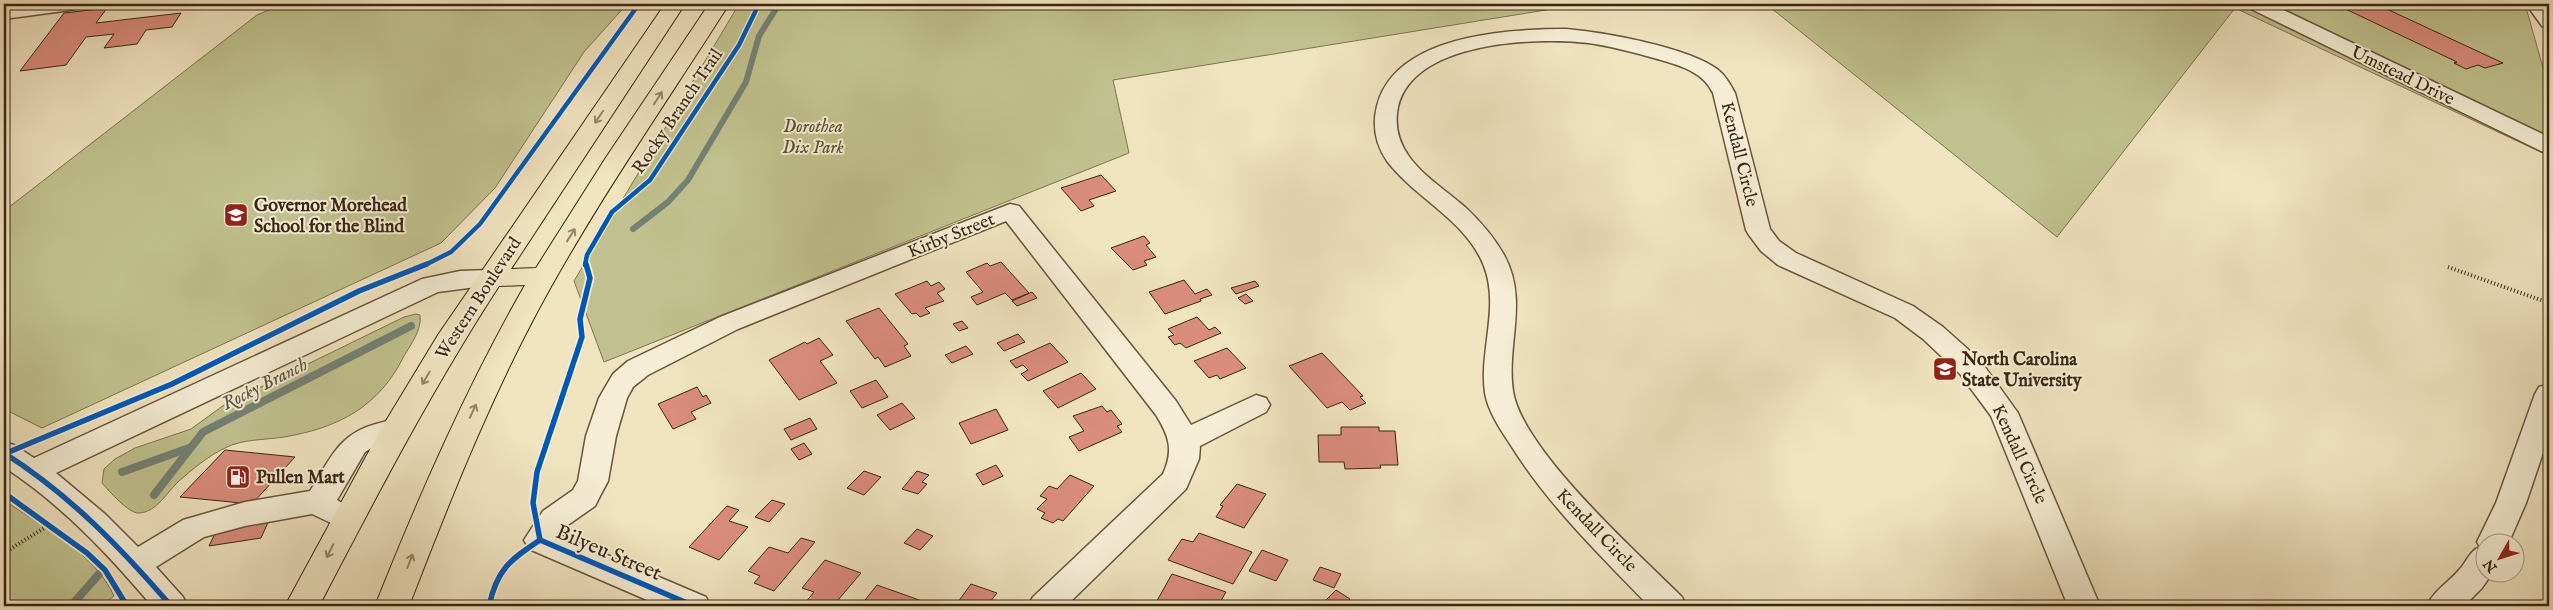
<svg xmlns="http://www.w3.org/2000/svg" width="2553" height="610" viewBox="0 0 2553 610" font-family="'IM FELL English',serif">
<rect width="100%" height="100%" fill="#f0e3bf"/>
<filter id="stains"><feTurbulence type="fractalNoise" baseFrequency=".004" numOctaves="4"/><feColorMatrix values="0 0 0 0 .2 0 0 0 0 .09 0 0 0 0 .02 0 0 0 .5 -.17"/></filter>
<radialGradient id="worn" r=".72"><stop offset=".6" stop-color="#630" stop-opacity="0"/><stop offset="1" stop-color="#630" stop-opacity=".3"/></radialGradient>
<!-- green -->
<g fill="#c0c18e" stroke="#7d7450">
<path d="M 283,4 L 627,4 L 584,52 L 495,188 L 441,243 L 42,428 L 4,409 L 4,211 L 257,15 Z"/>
<path d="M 739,4 L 1583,4 L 1113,80 L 1129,153 L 604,362 L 574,281 Z"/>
<path d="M 1766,4 L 2525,4 L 2549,89 L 2549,156 L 2235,8 L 2057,237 Z"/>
<path d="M 416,314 L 420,315 C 422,330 411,344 404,356 C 379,407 338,428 284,437 C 265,440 242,439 225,448 C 208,456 193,469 179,481 C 167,492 157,512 139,513 C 129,514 109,491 102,483 L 104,469 L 115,459 L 135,448 L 191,429 L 224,405 L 404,317 Z"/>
<path d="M 4,500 C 41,526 95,553 114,596 L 106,602 L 113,606 L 4,606 Z"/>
</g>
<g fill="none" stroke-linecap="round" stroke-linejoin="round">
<!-- stream-far1 -->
<path stroke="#748174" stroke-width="6" d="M 633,229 L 668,202 L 688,180 L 746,82 L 759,36 L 779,4"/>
<!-- stream -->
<g stroke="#748174" stroke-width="8">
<path d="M 122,472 L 189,448"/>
<path d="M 154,495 L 203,432 L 411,326"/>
<path d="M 71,606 L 99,574"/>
</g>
</g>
<!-- building -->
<g fill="#da8c7d" stroke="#3a2611">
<path d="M 2335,4 L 2376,4 L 2503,63 L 2485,68 L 2478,65 L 2466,69 L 2454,63 L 2457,62 Z"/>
<path d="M 107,8 L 96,23 L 181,13 L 172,27 L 146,30 L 137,44 L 104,48 L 114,34 L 86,37 L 66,65 L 20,71 L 64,13 Z"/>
<path d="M 1101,175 L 1116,191 L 1089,200 L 1094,206 L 1081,211 L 1061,188 Z"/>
<path d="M 1144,236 L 1150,243 L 1146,245 L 1156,257 L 1144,261 L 1147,265 L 1133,270 L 1111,248 Z"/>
<path d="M 1001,262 L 1029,293 L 1012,300 L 1005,293 L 977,305 L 971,297 L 983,292 L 966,272 L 987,263 L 990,266 Z"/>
<path d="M 1184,280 L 1195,294 L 1207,289 L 1212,295 L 1200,299 L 1201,301 L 1165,314 L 1149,292 Z"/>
<path d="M 927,281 L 931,286 L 939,282 L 945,289 L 937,293 L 944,301 L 925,308 L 930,313 L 920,317 L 916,313 L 912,314 L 895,294 Z"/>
<path d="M 1255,281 L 1259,286 L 1236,294 L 1231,288 Z"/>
<path d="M 1032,292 L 1037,298 L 1017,306 L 1012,301 Z"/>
<path d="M 1246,294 L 1253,301 L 1245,304 L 1238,298 Z"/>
<path d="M 879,308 L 908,344 L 904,346 L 911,356 L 885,367 L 878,357 L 875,359 L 846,321 Z"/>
<path d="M 1197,317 L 1209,330 L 1215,327 L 1221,333 L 1186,348 L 1180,343 L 1175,345 L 1168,337 L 1174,335 L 1168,329 Z"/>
<path d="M 962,321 L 968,328 L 959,331 L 953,324 Z"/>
<path d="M 1018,334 L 1025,342 L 1004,351 L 997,343 Z"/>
<path d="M 819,338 L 833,355 L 820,361 L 837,383 L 799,400 L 769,360 L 805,342 L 807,344 Z"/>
<path d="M 1050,343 L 1068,362 L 1028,381 L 1021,374 L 1028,370 L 1023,365 L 1016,368 L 1010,361 Z"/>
<path d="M 966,346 L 973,354 L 952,363 L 945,355 Z"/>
<path d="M 1227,348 L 1246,368 L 1220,379 L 1217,375 L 1209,378 L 1194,361 Z"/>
<path d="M 1322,353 L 1363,396 L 1360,397 L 1366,403 L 1350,410 L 1342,402 L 1327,408 L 1289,366 Z"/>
<path d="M 1081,373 L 1096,389 L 1058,408 L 1043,391 Z"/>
<path d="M 876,380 L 888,397 L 862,408 L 850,391 Z"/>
<path d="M 697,387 L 703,397 L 706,395 L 711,403 L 691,412 L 696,419 L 673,429 L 658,404 Z"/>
<path d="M 902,403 L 915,418 L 890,430 L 877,415 Z"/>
<path d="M 1102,406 L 1107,412 L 1111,410 L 1122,424 L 1117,426 L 1122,432 L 1079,451 L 1069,437 L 1084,431 L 1073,416 Z"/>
<path d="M 996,409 L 1008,430 L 971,444 L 959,423 Z"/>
<path d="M 810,418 L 817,429 L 791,440 L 784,429 Z"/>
<path d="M 1341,427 L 1379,427 L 1379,431 L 1395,431 L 1398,465 L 1380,465 L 1381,468 L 1345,469 L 1344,462 L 1319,462 L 1318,435 L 1341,435 Z"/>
<path d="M 804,443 L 812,454 L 799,460 L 791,449 Z"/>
<path d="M 225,450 L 295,457 L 252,504 L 180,497 Z"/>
<path d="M 996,465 L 1003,476 L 983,485 L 976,474 Z"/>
<path d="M 864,471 L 881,477 L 864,495 L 847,488 Z"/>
<path d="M 917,471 L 929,475 L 922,482 L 927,484 L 918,494 L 902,489 Z"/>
<path d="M 1070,475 L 1094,486 L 1063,521 L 1058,519 L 1053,523 L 1041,518 L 1045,513 L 1037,509 L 1047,499 L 1040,496 L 1049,486 L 1057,489 Z"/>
<path d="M 1237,484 L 1266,494 L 1244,528 L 1216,517 L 1223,506 L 1220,505 Z"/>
<path d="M 772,500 L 785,504 L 769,522 L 755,517 Z"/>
<path d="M 727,506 L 739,510 L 729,521 L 748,527 L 719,560 L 689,547 Z"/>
<path d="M 270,518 L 261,538 L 209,546 L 219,525 Z"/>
<path d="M 917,529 L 933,536 L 920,550 L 904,543 Z"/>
<path d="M 1199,533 L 1252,552 L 1233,584 L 1168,560 L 1182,539 L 1193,542 Z"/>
<path d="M 801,538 L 815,542 L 774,591 L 754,583 L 760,576 L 748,571 L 769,547 L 788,553 Z"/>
<path d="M 1262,550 L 1288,560 L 1276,581 L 1249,571 Z"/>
<path d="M 825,560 L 861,573 L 833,606 L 814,606 L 805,603 L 814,592 L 802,588 Z"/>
<path d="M 1320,567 L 1341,574 L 1334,588 L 1313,580 Z"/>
<path d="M 1172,574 L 1226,592 L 1218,606 L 1154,606 Z"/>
<path d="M 971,584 L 997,593 L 987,606 L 955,606 Z"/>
<path d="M 877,585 L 922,601 L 918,606 L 865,606 L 869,602 L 865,600 Z"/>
<path d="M 1336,590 L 1350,599 L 1343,606 L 1335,606 L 1326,600 Z"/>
</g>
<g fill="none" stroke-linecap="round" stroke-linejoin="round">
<defs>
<g id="minor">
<path d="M 29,4 L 81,4 L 78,8 L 71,10 L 4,19 L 4,7 Z"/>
<path d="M 2246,4 L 2271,4 L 2549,137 L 2549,153 L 2541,151 L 2249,8 Z"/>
<path d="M 2526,4 L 2546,4 L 2549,9 L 2549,28 L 2542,26 Z"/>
<path d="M 1566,29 C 1603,32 1687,47 1717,69 C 1725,75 1730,84 1735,93 L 1770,229 L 1779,241 L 1796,253 L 1913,306 L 1943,327 L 1980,360 L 2018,413 L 2100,606 L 2068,606 L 1991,416 L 1960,374 L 1923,339 L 1895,318 L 1778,265 L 1761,251 L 1749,235 L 1746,230 L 1713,93 C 1702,70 1677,65 1654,58 C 1632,52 1611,46 1588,43 C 1536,37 1413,41 1398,107 C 1388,156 1434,180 1465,207 C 1480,221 1494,237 1504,255 C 1529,300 1506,345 1513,391 C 1522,450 1639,554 1682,597 L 1686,606 L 1649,606 C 1600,555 1548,505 1510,444 C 1500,429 1488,411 1485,393 C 1479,350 1500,308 1484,266 C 1466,220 1416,199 1387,161 C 1376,145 1372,126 1377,106 C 1395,35 1506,29 1566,29 Z"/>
<path d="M 1010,204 L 1019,206 L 1176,401 L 1191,425 L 1256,395 L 1266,398 L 1270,405 L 1266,412 L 1200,446 L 1199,459 L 1186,489 L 1066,606 L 1028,606 L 1033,597 L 1163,474 C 1174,450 1169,436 1156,415 L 1006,221 L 738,329 L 648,375 L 633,387 L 627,398 L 616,436 L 608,481 L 599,498 L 595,506 L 565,527 L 560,535 L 706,597 L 710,606 L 661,606 L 529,549 L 524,540 L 543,511 L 573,490 L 578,481 L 586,436 L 599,398 L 613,374 L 628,361 L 720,317 Z"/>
<path d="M 490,270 L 499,272 L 503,278 L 499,284 L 438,292 L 56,473 L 105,514 L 138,547 L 183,520 L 245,502 L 310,491 C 330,460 338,434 376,424 C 387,421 395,418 406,422 L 411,429 L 406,436 L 378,444 L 365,452 L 337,500 L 342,503 L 346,511 L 342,519 L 331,523 L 312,514 L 245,526 L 204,537 L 156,567 L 183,597 L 187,606 L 152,606 C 108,554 61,504 4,467 L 4,442 L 14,445 L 34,458 L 422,279 L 460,271 Z"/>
<path d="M 2549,384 L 2549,435 L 2526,503 L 2509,542 L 2486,542 L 2486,572 L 2493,572 L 2482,588 L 2464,606 L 2427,606 C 2433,591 2448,583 2459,570 C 2466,563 2470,550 2480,547 L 2477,542 L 2496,503 L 2535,394 L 2539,387 Z"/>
</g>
<path id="major" d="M 665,4 L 685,4 L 511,269 L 536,268 L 605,159 L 709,4 L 729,4 C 663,108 591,210 534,318 C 485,411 447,508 409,606 L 375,606 C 419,496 466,388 525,285 L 499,286 C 432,389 376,497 319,606 L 285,606 L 381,429 L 438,335 Z"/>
</defs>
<!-- minor casing -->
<use href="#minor" stroke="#68553c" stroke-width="3"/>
<!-- major casing -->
<use href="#major" stroke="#3a2611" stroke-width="2"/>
<!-- path -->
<g stroke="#3a2611" stroke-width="4" stroke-dasharray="1 2.5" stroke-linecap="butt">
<path d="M 2448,267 L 2549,303"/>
<path d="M 4,553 L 49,525"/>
</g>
<!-- minor -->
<use href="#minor" fill="#f5edd5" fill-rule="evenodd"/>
<!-- major -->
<use href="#major" fill="#f0e3bf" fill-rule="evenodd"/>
<defs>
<g id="cycleway-far1">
<path d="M 425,265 L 451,252 L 480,224 L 639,4"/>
<path d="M 585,265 L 587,255 L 612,212 L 650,180 L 739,45 L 759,4"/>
</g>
<g id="cycleway">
<path d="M 4,453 C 69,494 121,548 171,606"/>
<path d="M 4,454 L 172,384 L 359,291 L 427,264"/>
<path d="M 4,493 L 87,553 L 105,570 L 127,606"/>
<path d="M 540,540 L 533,503 L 537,472 L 582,337 L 580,319 L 590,278 L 586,264"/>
<path d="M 540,540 L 694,606"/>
<path d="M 489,606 C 497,569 510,560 540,540"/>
</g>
</defs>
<!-- cycleway-far1 casing -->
<use href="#cycleway-far1" stroke="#f5edd5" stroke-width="7"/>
<!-- cycleway casing -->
<use href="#cycleway" stroke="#f5edd5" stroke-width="9"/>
<!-- cycleway-far1 -->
<use href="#cycleway-far1" stroke="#0057b8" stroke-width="4.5"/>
<!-- cycleway -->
<use href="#cycleway" stroke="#0057b8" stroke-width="5.5"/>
</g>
<!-- one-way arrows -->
<defs><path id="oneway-shaft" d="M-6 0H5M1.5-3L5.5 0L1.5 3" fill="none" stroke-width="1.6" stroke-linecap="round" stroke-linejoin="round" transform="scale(1.25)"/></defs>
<g stroke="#958468">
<use href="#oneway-shaft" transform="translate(658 98) rotate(-57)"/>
<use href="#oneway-shaft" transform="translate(599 117) rotate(124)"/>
<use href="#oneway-shaft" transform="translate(571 235) rotate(-58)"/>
<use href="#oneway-shaft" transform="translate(426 378) rotate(121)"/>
<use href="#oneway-shaft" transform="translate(473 411) rotate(-65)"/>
<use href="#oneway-shaft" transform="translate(330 551) rotate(117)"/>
<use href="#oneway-shaft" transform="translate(410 561) rotate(-69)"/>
</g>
<!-- icons -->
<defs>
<symbol id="school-square" viewBox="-11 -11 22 22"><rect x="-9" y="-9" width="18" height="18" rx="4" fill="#8f2418" stroke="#f5edd5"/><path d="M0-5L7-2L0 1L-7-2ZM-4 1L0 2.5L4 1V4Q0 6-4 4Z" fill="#fff"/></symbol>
<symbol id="university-square" viewBox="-11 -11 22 22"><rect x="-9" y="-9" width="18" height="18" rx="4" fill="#8f2418" stroke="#f5edd5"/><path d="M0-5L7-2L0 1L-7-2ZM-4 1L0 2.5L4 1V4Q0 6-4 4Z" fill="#fff"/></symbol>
<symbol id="fuel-square" viewBox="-11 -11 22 22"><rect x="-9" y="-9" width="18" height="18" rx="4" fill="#8f2418" stroke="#f5edd5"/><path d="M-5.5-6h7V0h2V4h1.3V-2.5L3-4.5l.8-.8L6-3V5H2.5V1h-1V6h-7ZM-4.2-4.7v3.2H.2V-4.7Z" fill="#fff"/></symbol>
</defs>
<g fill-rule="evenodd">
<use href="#school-square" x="222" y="201" width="28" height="28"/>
<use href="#university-square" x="1931" y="355" width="28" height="28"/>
<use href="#fuel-square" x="224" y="463" width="28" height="28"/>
</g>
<g text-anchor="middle" stroke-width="4" stroke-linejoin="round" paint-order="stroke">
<!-- street labels -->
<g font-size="18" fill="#3a2611" stroke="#f5edd5">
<text transform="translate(2403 75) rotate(26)" y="6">Umstead Drive</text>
<text transform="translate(677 111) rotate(-56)" y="6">Rocky Branch Trail</text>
<text transform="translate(1740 154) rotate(76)" y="6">Kendall Circle</text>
<text transform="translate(951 235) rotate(-22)" y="6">Kirby Street</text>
<text transform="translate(478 298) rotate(-57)" y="6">Western Boulevard</text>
<text transform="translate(2020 454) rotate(65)" y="6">Kendall Circle</text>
<text transform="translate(1597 530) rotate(46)" y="6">Kendall Circle</text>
</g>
<!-- park labels -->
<g font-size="18" font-style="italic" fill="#5c4d30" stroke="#f5edd5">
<text x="813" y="132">Dorothea<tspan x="813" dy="21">Dix Park</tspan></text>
</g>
<!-- poi labels -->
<g font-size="18" font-weight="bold" fill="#3a2611" stroke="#f5edd5" text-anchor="start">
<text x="254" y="211">Governor Morehead<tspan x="254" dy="21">School for the Blind</tspan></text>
<text x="1962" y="365">North Carolina<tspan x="1962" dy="21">State University</tspan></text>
<text x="256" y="483">Pullen Mart</text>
</g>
<!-- water labels -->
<g font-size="19" font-style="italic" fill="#575343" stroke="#f5edd5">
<text transform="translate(264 383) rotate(-27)" y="7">Rocky Branch</text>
</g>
<!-- near-street labels -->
<g font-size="21" fill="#3a2611" stroke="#f5edd5">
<text transform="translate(609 552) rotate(23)" y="7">Bilyeu Street</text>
</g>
</g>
<!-- margin -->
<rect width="2553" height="610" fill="none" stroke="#f0e3bf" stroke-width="20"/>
<rect x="5" y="5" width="2543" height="600" fill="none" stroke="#3a2611" stroke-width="2.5"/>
<rect x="10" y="10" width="2533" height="590" fill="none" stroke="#3a2611"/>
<!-- north arrow -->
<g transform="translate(2500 558) rotate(231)"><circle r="24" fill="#f5edd5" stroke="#aa9d87"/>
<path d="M0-4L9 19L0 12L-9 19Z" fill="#8f2418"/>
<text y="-8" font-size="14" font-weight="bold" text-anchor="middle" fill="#3a2611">N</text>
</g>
<rect width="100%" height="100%" filter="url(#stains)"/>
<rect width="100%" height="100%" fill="url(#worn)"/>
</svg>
